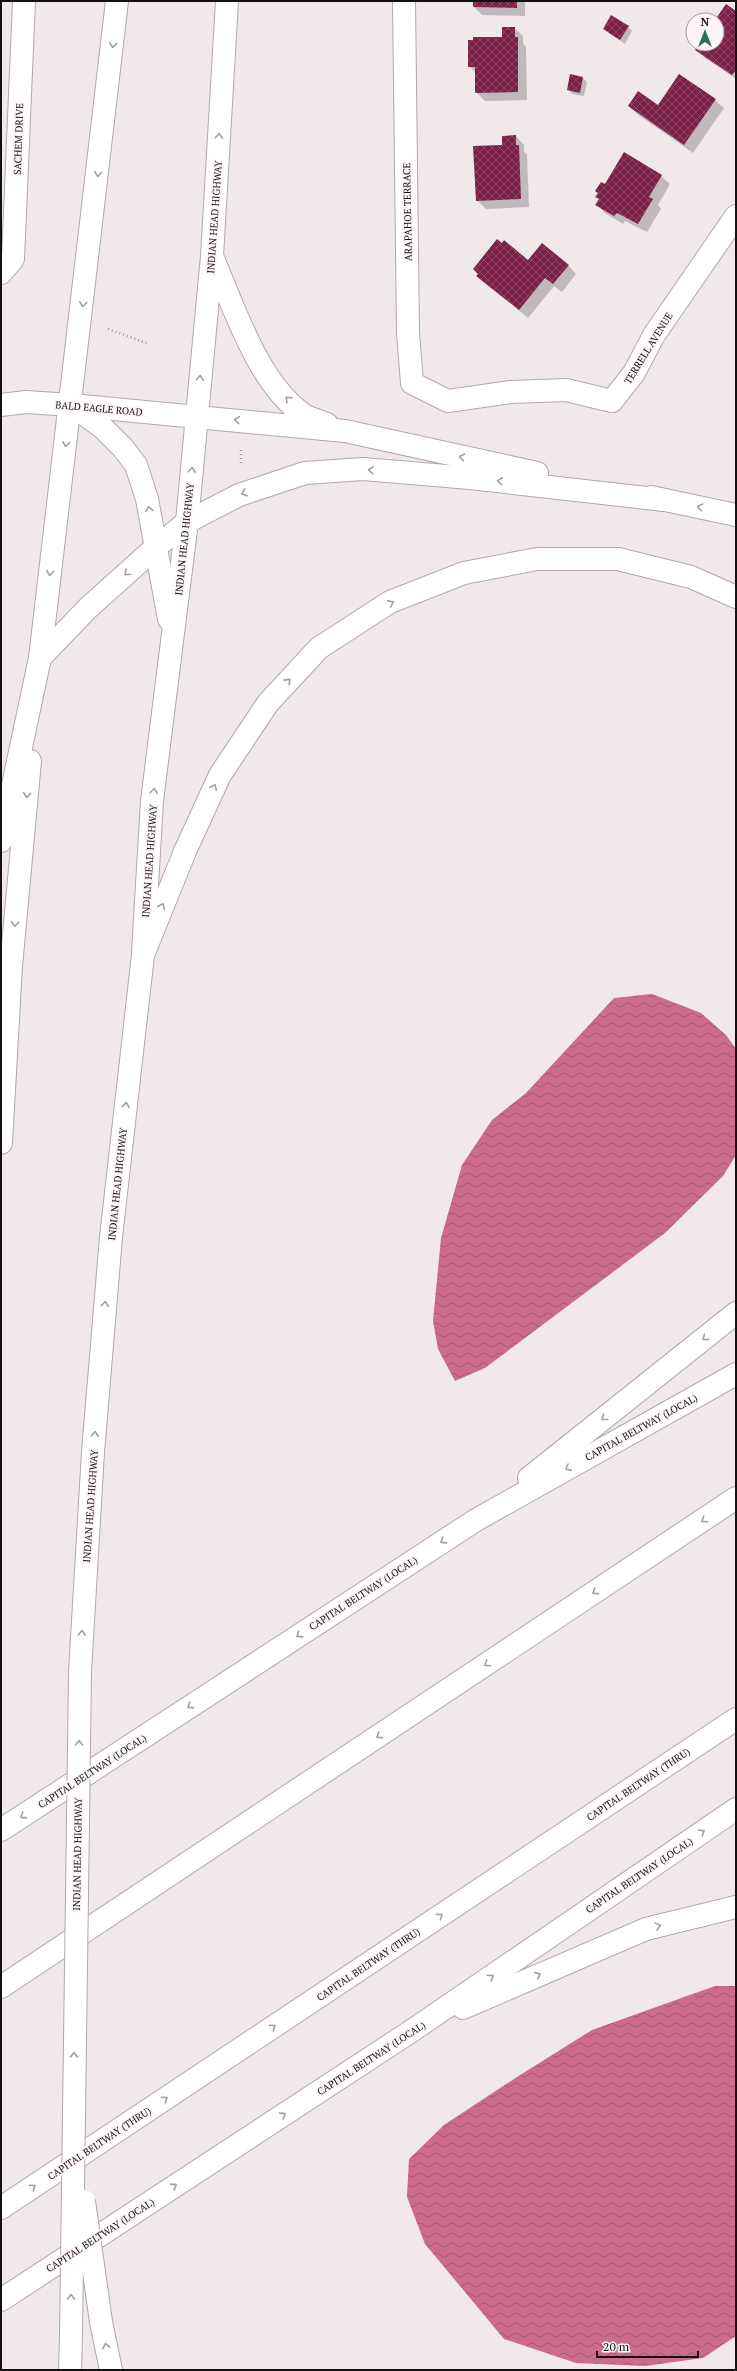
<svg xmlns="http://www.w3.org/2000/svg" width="737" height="2371" viewBox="0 0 737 2371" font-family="'PT Serif',serif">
<defs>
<pattern id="water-waves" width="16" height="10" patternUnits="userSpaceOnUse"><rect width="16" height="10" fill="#cc6b8e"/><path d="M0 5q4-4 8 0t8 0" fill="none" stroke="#a45773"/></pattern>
<pattern id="building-cross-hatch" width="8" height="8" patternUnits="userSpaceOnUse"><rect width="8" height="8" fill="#7b2148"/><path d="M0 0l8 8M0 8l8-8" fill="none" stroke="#8a4664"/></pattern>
</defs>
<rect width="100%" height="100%" fill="#f1e8ea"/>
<!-- water -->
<g fill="url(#water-waves)">
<path d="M 652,994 L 701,1013 L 726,1035 L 736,1049 L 736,1155 L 723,1176 L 665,1233 L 485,1368 L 455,1381 L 438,1349 L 433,1321 L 441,1238 L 462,1165 L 492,1120 L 526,1093 L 614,998 Z"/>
<path d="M 715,1986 L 736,1986 L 736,2336 L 703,2358 L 645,2366 L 576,2363 L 504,2339 L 425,2244 L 407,2197 L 409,2159 L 444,2125 L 517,2077 L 592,2030 Z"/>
</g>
<!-- shadow -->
<g fill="#0003">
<path d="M 474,1 L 525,1 L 525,16 L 482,15 L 474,7 Z"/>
<path d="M 736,12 L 736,79 L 705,58 L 696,50 L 700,44 L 717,44 L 716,20 Z"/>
<path d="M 628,27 L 632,31 L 625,44 L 604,29 Z"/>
<path d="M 514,28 L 523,36 L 523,43 L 526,47 L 527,100 L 485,101 L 476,92 L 476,73 L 469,66 L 474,41 L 503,38 Z"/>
<path d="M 679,75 L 715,100 L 724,108 L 693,153 L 637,114 L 629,106 L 658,106 Z"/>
<path d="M 583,78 L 587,82 L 584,96 L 572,94 L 568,89 Z"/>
<path d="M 516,136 L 524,145 L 524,152 L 527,154 L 529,207 L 486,209 L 477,200 Z"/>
<path d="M 661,176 L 670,184 L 658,205 L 661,209 L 647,232 L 625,221 L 623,224 L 605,213 L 597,205 L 605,186 Z"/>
<path d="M 528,262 L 568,265 L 576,274 L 562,292 L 554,286 L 528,318 L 478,276 Z"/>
</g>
<!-- building -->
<g fill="url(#building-cross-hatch)">
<path d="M 473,1 L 517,1 L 517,8 L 473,7 Z"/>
<path d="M 726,4 L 736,11 L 736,70 L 732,75 L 695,50 L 699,44 L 717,44 L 717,20 L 715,20 Z"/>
<path d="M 611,15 L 629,26 L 620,40 L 603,29 Z"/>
<path d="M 502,27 L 515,27 L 515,37 L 518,37 L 518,92 L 475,93 L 475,67 L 468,67 L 468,40 L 473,40 L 473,37 L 502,37 Z"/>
<path d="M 570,74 L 583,77 L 580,93 L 567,90 Z"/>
<path d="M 679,74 L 716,99 L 684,145 L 628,106 L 638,91 L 658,105 Z"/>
<path d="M 516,135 L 516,145 L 519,145 L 521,199 L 476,201 L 473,146 L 502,145 L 502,136 Z"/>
<path d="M 624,152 L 662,175 L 649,197 L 653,199 L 638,224 L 617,213 L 614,216 L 595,205 L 599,199 L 595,197 L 598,193 L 595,191 L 601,182 L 605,184 Z"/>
<path d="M 497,239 L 502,243 L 504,240 L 528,260 L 542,243 L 569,265 L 553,284 L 545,278 L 519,310 L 476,276 L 478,274 L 473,269 Z"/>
</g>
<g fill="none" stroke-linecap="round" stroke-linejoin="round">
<defs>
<g id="street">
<path d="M 404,1 L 408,333 L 412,383 L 448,401 L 511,392 L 566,390 L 612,401 L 634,373 L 654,335 L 736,216"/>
<path d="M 1,273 L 13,259 L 24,1"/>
</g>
<path id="secondary" d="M 1,405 L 26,402 L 71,405"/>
<g id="primary">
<path d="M 71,405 L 102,427 L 123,448 L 136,465 L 147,499 L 169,619"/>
<path d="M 72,405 L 197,417"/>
<path d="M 40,658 L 117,1"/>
<path d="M 143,952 L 152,801 L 187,522 L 212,256 L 227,1"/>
</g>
<g id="highway">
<path d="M 212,256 C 233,305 258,384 304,415 C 311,419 320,421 327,424"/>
<path d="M 197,417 L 345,431 L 537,473"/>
<path d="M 651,497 L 736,515"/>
<path d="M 1,841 L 40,658 L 88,608 L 156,547 L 187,522 L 239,495 L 305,473 L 363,469 L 470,478 L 664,500"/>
<path d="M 1,1143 L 11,966 L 30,761"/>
<path d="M 529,1478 L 736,1313"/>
<path d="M 80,1672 L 93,1452 L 111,1237 L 143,955 L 186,849 L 220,775 L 268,703 L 319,648 L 390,602 L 464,573 L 537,559 L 618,559 L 691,577 L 736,597"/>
<path d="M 1,1830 L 476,1520 L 736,1374"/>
<path d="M 1,1987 L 736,1498"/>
<path d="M 463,2008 L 646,1929 L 736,1907"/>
<path d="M 1,2208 L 736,1719"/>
<path d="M 1,2300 L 413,2030 L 736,1809"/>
<path d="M 101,2322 L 111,2370"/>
<path d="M 70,2370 L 71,2336"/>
</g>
</defs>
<!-- street casing -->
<use href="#street" stroke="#b1a8ab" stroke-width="24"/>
<!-- secondary casing -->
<use href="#secondary" stroke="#b1a8ab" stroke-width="24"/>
<!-- primary casing -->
<use href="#primary" stroke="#b1a8ab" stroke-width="24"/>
<!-- highway casing -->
<use href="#highway" stroke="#b1a8ab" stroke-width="24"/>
<!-- path -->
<g stroke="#a0999b" stroke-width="2.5" stroke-dasharray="1 3" stroke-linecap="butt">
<path d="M 108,329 L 149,344"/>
<path d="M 241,463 L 241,450"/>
</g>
<!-- street -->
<use href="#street" stroke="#fff" stroke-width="22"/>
<!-- secondary -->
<use href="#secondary" stroke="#fff" stroke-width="22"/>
<!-- primary -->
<use href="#primary" stroke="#fff" stroke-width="22"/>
<!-- highway -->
<use href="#highway" stroke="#fff" stroke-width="22"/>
<defs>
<g id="highway-bridge">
<path d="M 84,2201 L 101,2322"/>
<path d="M 71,2336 L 80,1672"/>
</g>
</defs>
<!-- highway-bridge casing -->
<use href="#highway-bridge" stroke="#b1a8ab" stroke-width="24" stroke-linecap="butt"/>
<!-- highway-bridge -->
<use href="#highway-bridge" stroke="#fff" stroke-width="22"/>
</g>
<!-- one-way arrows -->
<defs><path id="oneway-chevron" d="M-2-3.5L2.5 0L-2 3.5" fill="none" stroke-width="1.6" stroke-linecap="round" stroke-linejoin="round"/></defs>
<g stroke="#a19fa0">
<use href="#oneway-chevron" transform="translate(113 45) rotate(97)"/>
<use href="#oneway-chevron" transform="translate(219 136) rotate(-87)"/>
<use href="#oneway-chevron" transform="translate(98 174) rotate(97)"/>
<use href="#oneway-chevron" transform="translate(83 304) rotate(97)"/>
<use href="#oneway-chevron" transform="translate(200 378) rotate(-85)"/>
<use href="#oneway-chevron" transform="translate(288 399) rotate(-136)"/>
<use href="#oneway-chevron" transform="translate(237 420) rotate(-175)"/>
<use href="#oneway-chevron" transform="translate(66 444) rotate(97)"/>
<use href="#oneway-chevron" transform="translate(462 457) rotate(-168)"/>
<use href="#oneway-chevron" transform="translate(192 470) rotate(-85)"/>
<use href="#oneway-chevron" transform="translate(371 470) rotate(-175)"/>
<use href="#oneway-chevron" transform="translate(500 481) rotate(-173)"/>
<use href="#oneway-chevron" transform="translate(244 493) rotate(161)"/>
<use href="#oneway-chevron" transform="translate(700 507) rotate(-169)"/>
<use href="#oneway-chevron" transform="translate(149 509) rotate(-101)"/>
<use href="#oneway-chevron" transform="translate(50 573) rotate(97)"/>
<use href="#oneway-chevron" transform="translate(127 573) rotate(137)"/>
<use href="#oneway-chevron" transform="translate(391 603) rotate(-27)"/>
<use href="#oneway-chevron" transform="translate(288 681) rotate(-48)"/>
<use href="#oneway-chevron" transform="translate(214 787) rotate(-65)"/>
<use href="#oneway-chevron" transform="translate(154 791) rotate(-83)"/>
<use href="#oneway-chevron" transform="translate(27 795) rotate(95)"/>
<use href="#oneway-chevron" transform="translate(162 906) rotate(-68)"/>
<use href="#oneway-chevron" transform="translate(15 924) rotate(95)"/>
<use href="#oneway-chevron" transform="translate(126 1105) rotate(-84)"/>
<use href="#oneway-chevron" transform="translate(105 1304) rotate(-85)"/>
<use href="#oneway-chevron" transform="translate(705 1338) rotate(142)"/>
<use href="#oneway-chevron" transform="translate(604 1418) rotate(142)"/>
<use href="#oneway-chevron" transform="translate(95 1434) rotate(-85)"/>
<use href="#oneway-chevron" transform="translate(568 1468) rotate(151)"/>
<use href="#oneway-chevron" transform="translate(704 1520) rotate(146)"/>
<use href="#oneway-chevron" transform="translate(443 1541) rotate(147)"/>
<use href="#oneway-chevron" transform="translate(595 1592) rotate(146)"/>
<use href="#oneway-chevron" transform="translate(82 1633) rotate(-87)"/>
<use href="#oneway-chevron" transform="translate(299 1635) rotate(147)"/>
<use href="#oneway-chevron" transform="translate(487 1664) rotate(146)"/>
<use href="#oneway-chevron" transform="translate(190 1706) rotate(147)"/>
<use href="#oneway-chevron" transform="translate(379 1736) rotate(146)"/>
<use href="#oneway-chevron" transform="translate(79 1743) rotate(-89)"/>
<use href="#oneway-chevron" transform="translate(23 1816) rotate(147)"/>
<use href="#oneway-chevron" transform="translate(702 1832) rotate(-34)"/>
<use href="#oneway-chevron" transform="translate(440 1916) rotate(-34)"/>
<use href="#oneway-chevron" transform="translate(658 1926) rotate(-15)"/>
<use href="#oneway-chevron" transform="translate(538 1975) rotate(-24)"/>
<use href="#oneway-chevron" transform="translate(491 1977) rotate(-34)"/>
<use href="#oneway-chevron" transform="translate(273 2027) rotate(-34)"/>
<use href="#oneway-chevron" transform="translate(74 2055) rotate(-89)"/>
<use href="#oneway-chevron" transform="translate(165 2099) rotate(-34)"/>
<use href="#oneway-chevron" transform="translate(283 2115) rotate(-33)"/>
<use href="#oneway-chevron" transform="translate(174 2186) rotate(-33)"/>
<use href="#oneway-chevron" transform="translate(33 2187) rotate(-34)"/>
<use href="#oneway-chevron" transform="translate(71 2297) rotate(-89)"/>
<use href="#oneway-chevron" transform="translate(106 2346) rotate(-102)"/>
</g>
<g text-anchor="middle" stroke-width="4" stroke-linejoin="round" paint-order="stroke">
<!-- street labels -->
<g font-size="10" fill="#131011" stroke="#fef5f8">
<text transform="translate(18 139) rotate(-88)" y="4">SACHEM DRIVE</text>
<text transform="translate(407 212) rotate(-91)" y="4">ARAPAHOE TERRACE</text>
<text transform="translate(214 217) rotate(-86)" y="4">INDIAN HEAD HIGHWAY</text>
<text transform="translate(648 348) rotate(-58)" y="4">TERRELL AVENUE</text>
<text transform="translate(99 408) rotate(5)" y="4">BALD EAGLE ROAD</text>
<text transform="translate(184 539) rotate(-84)" y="4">INDIAN HEAD HIGHWAY</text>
<text transform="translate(149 861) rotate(-86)" y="4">INDIAN HEAD HIGHWAY</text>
<text transform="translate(117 1184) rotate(-84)" y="4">INDIAN HEAD HIGHWAY</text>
<text transform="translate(641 1427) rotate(-29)" y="4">CAPITAL BELTWAY (LOCAL)</text>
<text transform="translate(90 1506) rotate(-86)" y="4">INDIAN HEAD HIGHWAY</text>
<text transform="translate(363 1593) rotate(-33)" y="4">CAPITAL BELTWAY (LOCAL)</text>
<text transform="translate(92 1771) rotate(-33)" y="4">CAPITAL BELTWAY (LOCAL)</text>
<text transform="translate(638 1784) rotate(-34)" y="4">CAPITAL BELTWAY (THRU)</text>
<text transform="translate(77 1854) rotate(-89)" y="4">INDIAN HEAD HIGHWAY</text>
<text transform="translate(639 1875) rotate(-34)" y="4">CAPITAL BELTWAY (LOCAL)</text>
<text transform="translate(368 1964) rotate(-34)" y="4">CAPITAL BELTWAY (THRU)</text>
<text transform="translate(371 2058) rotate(-33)" y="4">CAPITAL BELTWAY (LOCAL)</text>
<text transform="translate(99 2143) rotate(-34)" y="4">CAPITAL BELTWAY (THRU)</text>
<text transform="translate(100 2235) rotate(-33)" y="4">CAPITAL BELTWAY (LOCAL)</text>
</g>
</g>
<!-- border -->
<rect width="737" height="2371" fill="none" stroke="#131011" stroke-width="4"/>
<!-- north arrow -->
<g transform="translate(705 32)"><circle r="19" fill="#fef5f8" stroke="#a0999c"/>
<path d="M0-3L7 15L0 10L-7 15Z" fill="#2b6f61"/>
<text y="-6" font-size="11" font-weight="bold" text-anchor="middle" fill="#131011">N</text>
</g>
<!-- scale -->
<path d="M597 2351v6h101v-6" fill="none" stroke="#131011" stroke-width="2"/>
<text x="603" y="2351" font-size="12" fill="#131011" stroke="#fef5f8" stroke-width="3" paint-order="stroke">20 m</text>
</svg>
